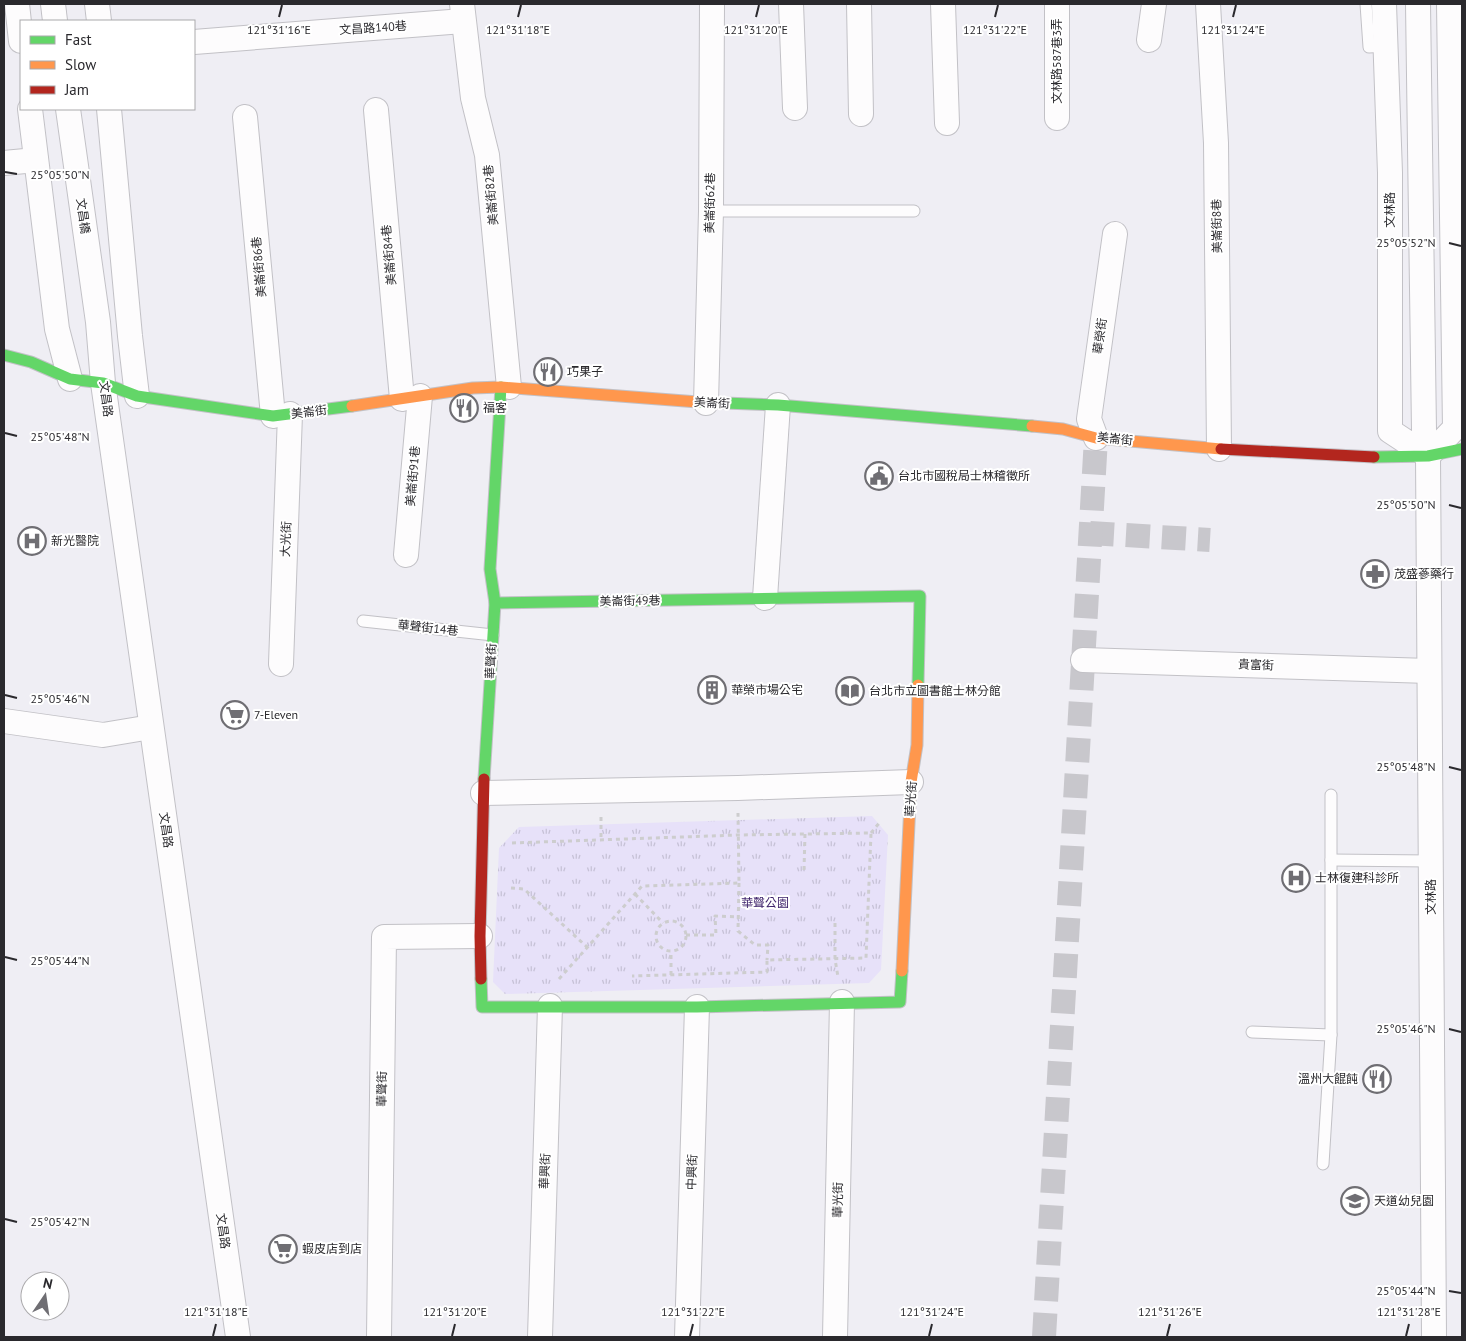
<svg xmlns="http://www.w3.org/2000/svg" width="1466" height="1341" viewBox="0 0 1466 1341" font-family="'PT Sans','Noto Sans TC',sans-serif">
<defs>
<pattern id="park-tufts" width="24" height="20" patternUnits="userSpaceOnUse" patternTransform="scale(1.25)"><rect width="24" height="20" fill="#e7e1f9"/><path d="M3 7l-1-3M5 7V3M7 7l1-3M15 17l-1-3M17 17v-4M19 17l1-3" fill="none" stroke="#c6c1d6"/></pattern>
</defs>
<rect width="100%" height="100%" fill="#efeef4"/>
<!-- park -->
<path fill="url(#park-tufts)" d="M 872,816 L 888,835 L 881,970 L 869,983 L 505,994 L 493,982 L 499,848 L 519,827 Z"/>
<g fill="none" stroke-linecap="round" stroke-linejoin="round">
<!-- street-tunnel -->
<g stroke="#c8c7cc" stroke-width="24" stroke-dasharray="24 12" stroke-linecap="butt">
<path d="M 1090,533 L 1210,540"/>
<path d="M 1044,1337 L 1096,438"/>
</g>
<defs>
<g id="lane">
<path d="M 1366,4 L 1369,47 L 1386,46"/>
<path d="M 711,211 L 914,211"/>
<path d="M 363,621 L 493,635"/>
<path d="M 1331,860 L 1430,861"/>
<path d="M 1252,1032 L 1331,1035"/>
<path d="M 1323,1164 L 1331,1035 L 1331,795"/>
</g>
<g id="street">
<path d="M 17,4 L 21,41"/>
<path d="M 53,4 L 55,21"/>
<path d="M 97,4 L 99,21"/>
<path d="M 462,4 L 473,98 L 487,155 L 509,387"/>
<path d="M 791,4 L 795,108"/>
<path d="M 859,4 L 861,114"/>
<path d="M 943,4 L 947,123"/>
<path d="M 1057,4 L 1057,118"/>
<path d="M 1208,4 L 1216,143 L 1219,449"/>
<path d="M 1384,4 L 1390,173 L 1390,431 L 1428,456"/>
<path d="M 1418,4 L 1424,431 L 1428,456 L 1434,1337"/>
<path d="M 1149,40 L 1154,4"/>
<path d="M 194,42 L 463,21"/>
<path d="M 30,109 L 57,329 L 70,379"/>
<path d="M 68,109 L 98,322 L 103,383 L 238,1337"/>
<path d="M 109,109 L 130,336 L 137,396"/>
<path d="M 376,110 L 402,399"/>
<path d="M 245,117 L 273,416"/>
<path d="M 4,163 L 36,160"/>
<path d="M 706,403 L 711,211 L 712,4"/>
<path d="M 1096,438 L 1089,419 L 1115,234"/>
<path d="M 1428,456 L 1455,428 L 1449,4"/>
<path d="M 406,555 L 420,396"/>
<path d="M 765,598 L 778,405"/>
<path d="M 1083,660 L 1429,671"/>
<path d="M 281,664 L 290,414"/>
<path d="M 4,721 L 103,735 L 151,727"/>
<path d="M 483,793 L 738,788 L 911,782"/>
<path d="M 379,1337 L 384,937 L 480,936"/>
<path d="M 540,1337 L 550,1006"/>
<path d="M 687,1337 L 697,1007"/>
<path d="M 835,1337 L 842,1002"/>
</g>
<g id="fast">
<path d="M 4,355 L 31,362 L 70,379 L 103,383 L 137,396 L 273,416 L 352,406"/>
<path d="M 698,402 L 778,405 L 1032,426"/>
<path d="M 1374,457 L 1428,456 L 1462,449"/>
<path d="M 495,603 L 920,596 L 918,685"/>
<path d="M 484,779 L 495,603 L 490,569 L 501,387"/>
<path d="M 481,979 L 482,1007 L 697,1007 L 900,1002 L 902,971"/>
</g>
<g id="slow">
<path d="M 352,406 L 473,388 L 501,387 L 698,402"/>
<path d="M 1032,426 L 1063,429 L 1096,438 L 1221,449"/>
<path d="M 902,971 L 911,782 L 917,745 L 918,685"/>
</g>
<g id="jam">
<path d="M 1221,449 L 1374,457"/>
<path d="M 481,979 L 480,936 L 484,779"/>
</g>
</defs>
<!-- lane casing -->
<use href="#lane" stroke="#c2c1c6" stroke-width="13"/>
<!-- street casing -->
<use href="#street" stroke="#c2c1c6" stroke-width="26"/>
<!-- fast casing -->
<use href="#fast" stroke="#c2c1c6" stroke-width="13"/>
<!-- slow casing -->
<use href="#slow" stroke="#c2c1c6" stroke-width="13"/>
<!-- jam casing -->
<use href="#jam" stroke="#c2c1c6" stroke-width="13"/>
<!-- path -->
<g stroke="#cdcdce" stroke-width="3" stroke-dasharray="4 4" stroke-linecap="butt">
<path d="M 601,817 L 601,841"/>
<path d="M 871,833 L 880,822"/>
<path d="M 512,843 L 738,835 L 871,833 L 866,958 L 767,960 L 767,972 L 632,976"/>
<path d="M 804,870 L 805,834"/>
<path d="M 739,883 L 738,931 L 755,945 L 768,945 L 767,960"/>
<path d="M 511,888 L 524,889 L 587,947"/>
<path d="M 635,894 L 663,923"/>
<circle cx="671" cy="936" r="15"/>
<path d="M 835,923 L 835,959 L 838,977"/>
<path d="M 686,935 L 716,935 L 715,916 L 739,917"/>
<path d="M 671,975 L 671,951"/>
<path d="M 559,979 L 642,886 L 739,883 L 738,813"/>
</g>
<!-- lane -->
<use href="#lane" stroke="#fdfcfd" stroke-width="11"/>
<!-- street -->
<use href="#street" stroke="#fdfcfd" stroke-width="24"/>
<!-- fast -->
<use href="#fast" stroke="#63d668" stroke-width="11"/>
<!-- slow -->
<use href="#slow" stroke="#ff974d" stroke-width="11"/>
<!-- jam -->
<use href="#jam" stroke="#b3261e" stroke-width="11"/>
</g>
<!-- ticks -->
<path fill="none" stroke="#2a292d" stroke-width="2" d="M 279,17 L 282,5M 518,17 L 521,5M 756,17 L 759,5M 995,17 L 998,5M 1233,17 L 1236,5M 5,172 L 17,174M 1449,243 L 1461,246M 5,433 L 17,436M 1449,505 L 1461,508M 5,695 L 17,698M 1449,767 L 1461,770M 5,957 L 17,960M 1449,1029 L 1461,1032M 5,1219 L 17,1222M 1449,1291 L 1461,1293M 213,1336 L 216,1324M 452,1336 L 455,1324M 690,1336 L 693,1324M 929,1336 L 932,1324M 1167,1336 L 1170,1324M 1406,1336 L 1409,1324"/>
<!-- icons -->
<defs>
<symbol id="restaurant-ring" viewBox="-11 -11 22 22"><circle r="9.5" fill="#fff" stroke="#6f6e73" stroke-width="1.5"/><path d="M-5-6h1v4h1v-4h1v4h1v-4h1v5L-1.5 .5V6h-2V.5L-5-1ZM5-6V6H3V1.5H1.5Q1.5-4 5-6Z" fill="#6f6e73"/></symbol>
<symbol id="civic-ring" viewBox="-11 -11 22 22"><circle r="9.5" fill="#fff" stroke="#6f6e73" stroke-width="1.5"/><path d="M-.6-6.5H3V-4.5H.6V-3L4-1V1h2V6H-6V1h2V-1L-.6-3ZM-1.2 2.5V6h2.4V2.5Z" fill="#6f6e73"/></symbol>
<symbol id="hospital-ring" viewBox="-11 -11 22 22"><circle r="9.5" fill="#fff" stroke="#6f6e73" stroke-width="1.5"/><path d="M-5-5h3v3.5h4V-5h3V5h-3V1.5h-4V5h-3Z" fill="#6f6e73"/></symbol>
<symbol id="pharmacy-ring" viewBox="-11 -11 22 22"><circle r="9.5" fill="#fff" stroke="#6f6e73" stroke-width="1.5"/><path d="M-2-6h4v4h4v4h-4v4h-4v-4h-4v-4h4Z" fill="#6f6e73"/></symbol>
<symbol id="building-ring" viewBox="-11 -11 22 22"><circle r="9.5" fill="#fff" stroke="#6f6e73" stroke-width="1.5"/><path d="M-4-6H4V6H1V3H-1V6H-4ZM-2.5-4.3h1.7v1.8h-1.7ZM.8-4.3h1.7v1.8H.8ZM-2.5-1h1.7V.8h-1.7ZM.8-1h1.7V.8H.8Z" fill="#6f6e73"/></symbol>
<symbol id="library-ring" viewBox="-11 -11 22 22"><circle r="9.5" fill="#fff" stroke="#6f6e73" stroke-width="1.5"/><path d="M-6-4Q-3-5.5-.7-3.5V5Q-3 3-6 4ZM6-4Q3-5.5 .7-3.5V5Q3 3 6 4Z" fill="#6f6e73"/></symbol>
<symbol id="supermarket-ring" viewBox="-11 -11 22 22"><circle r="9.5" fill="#fff" stroke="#6f6e73" stroke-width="1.5"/><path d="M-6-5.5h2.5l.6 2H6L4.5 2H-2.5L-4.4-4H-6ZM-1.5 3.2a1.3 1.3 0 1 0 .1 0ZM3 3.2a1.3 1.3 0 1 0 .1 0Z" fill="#6f6e73"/></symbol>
<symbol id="school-ring" viewBox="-11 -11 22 22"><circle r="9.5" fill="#fff" stroke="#6f6e73" stroke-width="1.5"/><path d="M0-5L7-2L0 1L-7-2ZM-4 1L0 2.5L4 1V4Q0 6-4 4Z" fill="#6f6e73"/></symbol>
</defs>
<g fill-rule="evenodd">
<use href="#restaurant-ring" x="532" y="356" width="32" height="32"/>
<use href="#restaurant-ring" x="448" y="392" width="32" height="32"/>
<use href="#civic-ring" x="863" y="460" width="32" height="32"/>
<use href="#hospital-ring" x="16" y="525" width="32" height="32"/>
<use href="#pharmacy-ring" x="1359" y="558" width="32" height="32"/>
<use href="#building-ring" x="696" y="674" width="32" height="32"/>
<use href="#library-ring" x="834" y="675" width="32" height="32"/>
<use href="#supermarket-ring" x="219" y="699" width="32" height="32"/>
<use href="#hospital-ring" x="1280" y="862" width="32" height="32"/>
<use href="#restaurant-ring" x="1361" y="1063" width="32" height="32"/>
<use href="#school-ring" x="1339" y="1185" width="32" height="32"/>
<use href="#supermarket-ring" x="267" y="1233" width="32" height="32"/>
</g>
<g text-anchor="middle" stroke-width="4" stroke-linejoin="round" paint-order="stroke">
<!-- street labels -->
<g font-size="12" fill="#2a292d" stroke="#fff">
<text transform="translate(373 28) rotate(-4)" y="4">文昌路140巷</text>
<text transform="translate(1057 61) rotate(-90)" y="4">文林路587巷3弄</text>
<text transform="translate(491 195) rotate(-95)" y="4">美崙街82巷</text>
<text transform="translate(710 203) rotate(-89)" y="4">美崙街62巷</text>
<text transform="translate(1390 210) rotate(-90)" y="4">文林路</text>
<text transform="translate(83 216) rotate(82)" y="4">文昌橋</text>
<text transform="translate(1217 226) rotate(-91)" y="4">美崙街8巷</text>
<text transform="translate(389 255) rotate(-95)" y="4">美崙街84巷</text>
<text transform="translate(259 267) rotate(-95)" y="4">美崙街86巷</text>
<text transform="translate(1100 336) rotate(-82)" y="4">華榮街</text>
<text transform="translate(106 399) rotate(83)" y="4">文昌路</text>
<text transform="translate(712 403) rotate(3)" y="4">美崙街</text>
<text transform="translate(309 412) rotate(-7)" y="4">美崙街</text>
<text transform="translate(1115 439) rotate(6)" y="4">美崙街</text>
<text transform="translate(413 476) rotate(-85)" y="4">美崙街91巷</text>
<text transform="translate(286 539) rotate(-88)" y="4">大光街</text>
<text transform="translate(630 601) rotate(-1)" y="4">美崙街49巷</text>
<text transform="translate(428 628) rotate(6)" y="4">華聲街14巷</text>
<text transform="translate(491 661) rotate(-87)" y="4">華聲街</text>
<text transform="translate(1256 665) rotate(2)" y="4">貴富街</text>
<text transform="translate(911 799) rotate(-86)" y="4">華光街</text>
<text transform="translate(166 830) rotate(82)" y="4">文昌路</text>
<text transform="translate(1431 897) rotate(-90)" y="4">文林路</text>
<text transform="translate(382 1089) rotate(-89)" y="4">華聲街</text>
<text transform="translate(545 1171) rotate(-88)" y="4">華興街</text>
<text transform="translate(692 1172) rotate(-88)" y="4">中興街</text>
<text transform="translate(838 1200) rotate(-89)" y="4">華光街</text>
<text transform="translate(223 1231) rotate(82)" y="4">文昌路</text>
</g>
<!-- poi labels -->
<g font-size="12" fill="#2a292d" stroke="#fff" text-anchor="start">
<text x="567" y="376">巧果子</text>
<text x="483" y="412">福客</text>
<text x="898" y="480">台北市國稅局士林稽徵所</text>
<text x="51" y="545">新光醫院</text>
<text x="1394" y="578">茂盛蔘藥行</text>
<text x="731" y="694">華榮市場公宅</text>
<text x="869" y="695">台北市立圖書館士林分館</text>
<text x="254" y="719">7-Eleven</text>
<text x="1315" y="882">士林復建科診所</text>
<text x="1358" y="1083" text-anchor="end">溫州大餛飩</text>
<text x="1374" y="1205">天道幼兒園</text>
<text x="302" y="1253">蝦皮店到店</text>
</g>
<!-- park labels -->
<g font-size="12" fill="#3e236b" stroke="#fff">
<text x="765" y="907">華聲公園</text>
</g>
</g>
<g font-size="12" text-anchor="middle" fill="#2a292d" stroke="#fff" stroke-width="4" stroke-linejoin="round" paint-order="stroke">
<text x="279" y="34">121°31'16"E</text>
<text x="995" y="34">121°31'22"E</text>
<text x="518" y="34">121°31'18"E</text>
<text x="756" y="34">121°31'20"E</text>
<text x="1233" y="34">121°31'24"E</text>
<text x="60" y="179">25°05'50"N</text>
<text x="1406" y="247">25°05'52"N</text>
<text x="60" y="441">25°05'48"N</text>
<text x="1406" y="509">25°05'50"N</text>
<text x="60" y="703">25°05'46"N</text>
<text x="1406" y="771">25°05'48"N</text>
<text x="60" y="965">25°05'44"N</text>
<text x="1406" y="1033">25°05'46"N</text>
<text x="60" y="1226">25°05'42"N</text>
<text x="1406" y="1295">25°05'44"N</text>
<text x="216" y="1316">121°31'18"E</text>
<text x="455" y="1316">121°31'20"E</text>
<text x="693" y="1316">121°31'22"E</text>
<text x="932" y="1316">121°31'24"E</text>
<text x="1170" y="1316">121°31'26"E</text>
<text x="1409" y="1316">121°31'28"E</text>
</g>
<!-- border -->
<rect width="1466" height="1341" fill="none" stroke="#2a292d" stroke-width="10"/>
<!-- legend -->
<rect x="20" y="20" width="175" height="90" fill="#ffffff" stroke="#aaa9ab"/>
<rect x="30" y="36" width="25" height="8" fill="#63d668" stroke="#aaa9ab"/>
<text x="65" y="45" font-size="15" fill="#2a292d">Fast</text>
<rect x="30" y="61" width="25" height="8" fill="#ff974d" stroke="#aaa9ab"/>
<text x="65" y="70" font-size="15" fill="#2a292d">Slow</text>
<rect x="30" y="86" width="25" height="8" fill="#b3261e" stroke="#aaa9ab"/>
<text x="65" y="95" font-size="15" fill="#2a292d">Jam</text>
<!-- north arrow -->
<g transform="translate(45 1296) rotate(13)"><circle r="24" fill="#ffffff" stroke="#aaa9ab"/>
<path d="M0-4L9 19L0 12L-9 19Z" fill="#6f6e73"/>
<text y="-8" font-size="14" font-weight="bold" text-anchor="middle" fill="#2a292d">N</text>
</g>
</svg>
